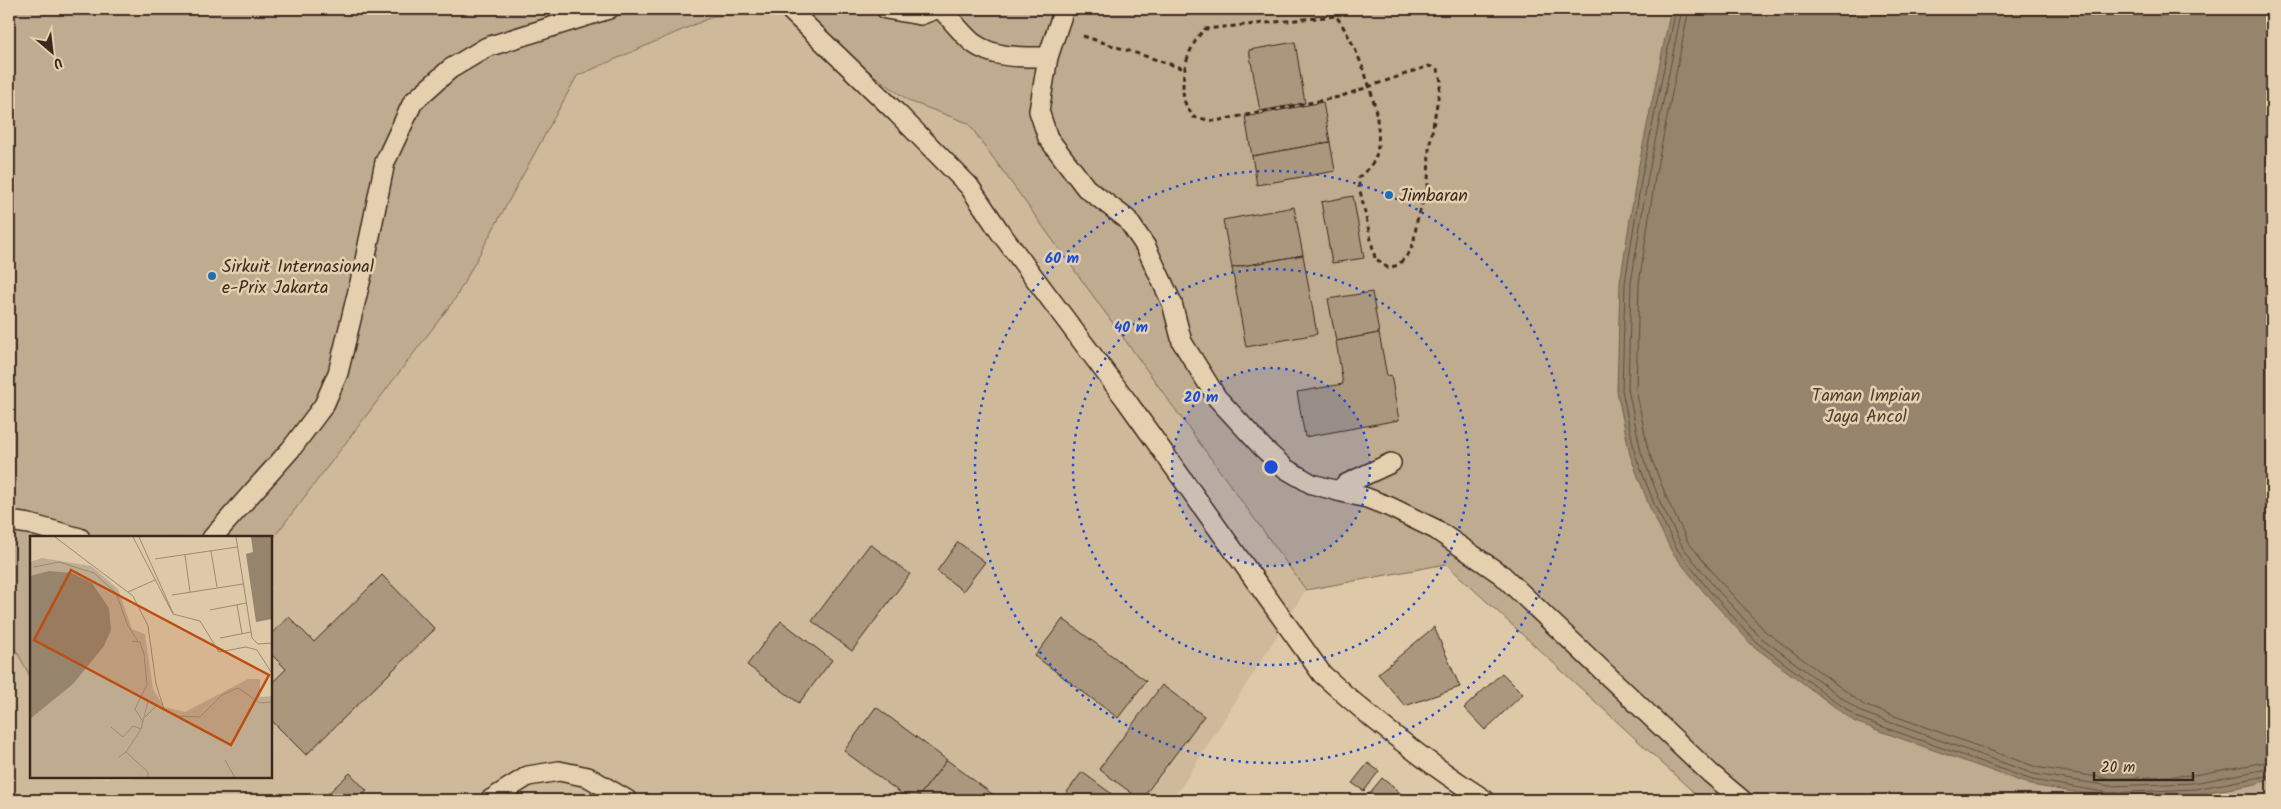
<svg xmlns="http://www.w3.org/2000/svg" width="2281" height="809" viewBox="0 0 2281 809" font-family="Kalam,sans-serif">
<rect width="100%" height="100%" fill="#ddc8a8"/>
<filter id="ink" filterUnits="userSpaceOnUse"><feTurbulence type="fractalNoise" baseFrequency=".02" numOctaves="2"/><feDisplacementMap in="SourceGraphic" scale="10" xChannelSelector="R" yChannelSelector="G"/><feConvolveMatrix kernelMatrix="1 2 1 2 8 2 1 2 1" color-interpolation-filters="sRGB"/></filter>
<g filter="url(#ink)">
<!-- built -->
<path fill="#ceb99b" d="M 1553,9 L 1412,571 L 1306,590 L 1173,800 L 9,800 L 9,637 L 31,678 L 31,778 L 271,778 L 271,541 L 455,299 L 577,76 L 714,16 L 788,13 Z"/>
<!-- green -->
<path fill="#bfab8f" stroke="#7d6a56" d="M 9,9 L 2272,9 L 2272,800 L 1702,800 L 1446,564 L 1306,590 L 968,123 L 909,101 L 789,13 L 714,16 L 577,76 L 455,299 L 271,541 L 271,538 L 31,538 L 31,678 L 9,637 Z"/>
<!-- water -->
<path fill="#96846c" stroke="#72604d" d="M 1671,9 L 2272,9 L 2272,779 L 2252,785 L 2196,794 L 2110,798 L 2031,785 L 1855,722 L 1752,645 L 1704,592 L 1672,552 L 1650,508 L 1630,455 L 1617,391 L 1620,283 L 1637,174 Z"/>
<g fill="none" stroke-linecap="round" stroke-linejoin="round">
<!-- shore -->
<g stroke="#5f4e3d" stroke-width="1">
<path d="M 1676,9 L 1642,175 L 1625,283 L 1622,390 L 1635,454 L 1655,506 L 1677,549 L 1708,589 L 1756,642 L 1858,718 L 2032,780 L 2110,793 L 2195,789 L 2272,775"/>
<path d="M 1682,9 L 1648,176 L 1631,283 L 1628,389 L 1641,452 L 1661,504 L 1682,546 L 1713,585 L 1760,637 L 1861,712 L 2034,774 L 2110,786 L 2194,783 L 2272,768"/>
<path d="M 1689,9 L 1655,177 L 1639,284 L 1636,389 L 1648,450 L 1668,501 L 1688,542 L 1719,580 L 1765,631 L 1864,705 L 2036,767 L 2110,779 L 2194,775 L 2272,761"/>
</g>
</g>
<!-- building -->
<g fill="#aa977e" stroke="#3b2a1e">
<path d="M 1295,42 L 1305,103 L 1260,111 L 1249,50 Z"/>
<path d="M 1323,102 L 1330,142 L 1252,156 L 1245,117 Z"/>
<path d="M 1330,142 L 1335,171 L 1257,185 L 1252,156 Z"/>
<path d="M 1353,196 L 1364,258 L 1332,263 L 1321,202 Z"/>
<path d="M 1294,207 L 1303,255 L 1232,268 L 1223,220 Z"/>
<path d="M 1303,255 L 1317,334 L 1246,347 L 1232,268 Z"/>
<path d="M 1372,292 L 1379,333 L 1336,341 L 1328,299 Z"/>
<path d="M 1379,333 L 1387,376 L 1391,375 L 1399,420 L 1305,437 L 1297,392 L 1343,384 L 1336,341 Z"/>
<path d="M 958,542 L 985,562 L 963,591 L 937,571 Z"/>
<path d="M 870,544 L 910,574 L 852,651 L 812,621 Z"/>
<path d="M 382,575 L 435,629 L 306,755 L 271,720 L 271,684 L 286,669 L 271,654 L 271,634 L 289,617 L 314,642 Z"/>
<path d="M 1063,619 L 1146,681 L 1118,718 L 1035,656 Z"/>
<path d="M 781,621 L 832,660 L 799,703 L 747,665 Z"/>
<path d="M 1434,627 L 1460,687 L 1405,706 L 1378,674 Z"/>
<path d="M 1502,673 L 1523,694 L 1485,730 L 1464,708 Z"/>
<path d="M 1162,685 L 1204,716 L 1141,800 L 1099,769 Z"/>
<path d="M 876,707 L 947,760 L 916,800 L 910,800 L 844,751 Z"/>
<path d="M 947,760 L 1000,800 L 916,800 Z"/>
<path d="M 1368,763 L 1379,771 L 1364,791 L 1352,783 Z"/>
<path d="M 1082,772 L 1120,800 L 1061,800 Z"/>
<path d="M 350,773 L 367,791 L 357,800 L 321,800 Z"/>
<path d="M 1382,778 L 1404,796 L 1401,800 L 1364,800 Z"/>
</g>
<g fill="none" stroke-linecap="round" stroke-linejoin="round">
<defs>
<g id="lane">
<path d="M 789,9 L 897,113 L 969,186 L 1000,232 L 1126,400 L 1322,674 C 1373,721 1427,763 1485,800"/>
<path d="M 886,9 L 920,15 L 936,9"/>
<path d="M 941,9 C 952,20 962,34 973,43 C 995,59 1023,57 1048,57"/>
<path d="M 1064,9 L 1048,57 L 1039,111 L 1048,138 L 1086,188 L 1127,219 L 1146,247 L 1172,303 L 1182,342 L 1217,398 L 1263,448 L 1286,469 L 1312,484 L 1338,491 L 1346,484 L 1391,463"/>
<path d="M 1338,491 L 1367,498 L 1390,507 L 1435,529 L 1502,575 L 1710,773 L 1742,800"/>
<path d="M 9,521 L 29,524 L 80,538"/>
<path d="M 212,538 L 291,449 L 324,405 L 338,373 L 363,270 L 385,162 L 413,102 L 450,69 L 487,47 L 609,9"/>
<path d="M 490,800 L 528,776 L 559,771 L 588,777 L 627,800"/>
</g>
</defs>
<!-- lane casing -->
<use href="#lane" stroke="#3b2a1e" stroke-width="22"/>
<!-- path -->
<g stroke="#3b2a1e" stroke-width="3" stroke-dasharray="5 4" stroke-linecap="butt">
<path d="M 1083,36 L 1185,69"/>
<path d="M 1375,258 L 1359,186 L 1359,177 C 1366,171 1373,165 1376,156 C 1387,119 1358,46 1336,16 L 1205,29 C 1188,45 1180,76 1184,99 C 1185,105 1190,111 1193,117 L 1215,121 L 1339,97 L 1429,66 L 1438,70 L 1441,81 L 1429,149 L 1428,184 L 1417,221 L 1414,240 L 1410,252 L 1398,265 L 1388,268 L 1375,258"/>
</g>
<!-- lane -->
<use href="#lane" stroke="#e4cfae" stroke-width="19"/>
</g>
</g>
<!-- distance rings -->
<circle cx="1271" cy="467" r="99" fill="#1d4ed8" fill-opacity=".12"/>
<g fill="none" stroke="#1d4ed8" stroke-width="2.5" stroke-dasharray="2.5 5">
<circle cx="1271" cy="467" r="99"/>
<circle cx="1271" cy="467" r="198"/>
<circle cx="1271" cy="467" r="296"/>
</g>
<!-- markers -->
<g fill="#1f6fb2" stroke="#e4cfae" stroke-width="2">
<circle cx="1389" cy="195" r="5"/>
<circle cx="212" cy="276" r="5"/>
</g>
<g text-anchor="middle" stroke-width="5" stroke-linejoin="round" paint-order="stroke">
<!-- poi labels -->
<g font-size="18" fill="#3b2a1e" stroke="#e4cfae" text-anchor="start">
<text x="1399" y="201">Jimbaran</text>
<text x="222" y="272">Sirkuit Internasional<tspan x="222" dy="21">e-Prix Jakarta</tspan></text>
</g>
<!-- park labels -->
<g font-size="18" fill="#4f3d2f" stroke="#e4cfae">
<text x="1866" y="401">Taman Impian<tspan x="1866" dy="21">Jaya Ancol</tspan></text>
</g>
</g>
<!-- overview -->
<g transform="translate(30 536)">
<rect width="242" height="242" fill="#ddc8a8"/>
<path d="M 12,22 L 61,30 L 88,53 L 102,93 L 115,98 L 123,153 L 134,171 L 155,176 L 218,143 L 230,143 L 230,161 L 242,160 L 242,242 L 0,242 L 0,26 Z" fill="#bfab8f"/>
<path d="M 221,1 L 243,1 L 242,83 L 226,86 L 216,18 L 223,16 ZM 19,35 L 42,37 L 62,47 L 79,72 L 81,94 L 74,110 L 43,148 L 0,183 L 0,40 Z" fill="#96846c"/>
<path fill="none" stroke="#9c8971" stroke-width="1" d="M 25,1 L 103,60 L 118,90 L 126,148 L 134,173 L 148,180 L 170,181 L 192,159 L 208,152 L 230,167 L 243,166M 103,1 L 143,78 L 170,85 L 189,116 L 216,111 L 227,114 L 243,139M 109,1 L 143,77M 206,1 L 222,102 L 228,108 L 243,107M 181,15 L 187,51M 155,19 L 160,56M 125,23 L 207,11M 4,31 L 29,26 L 64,37 L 86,57 L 98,90 L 108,105M 98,56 L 125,44M 142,59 L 213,48M 207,69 L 212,98M 180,74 L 216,67M 190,102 L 221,96M 102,105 L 110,106 L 114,118 L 117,149 L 105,173 L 113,186M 115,181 L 127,169M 81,191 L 93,201 L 103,190 L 111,193 L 118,165 L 134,173M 96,216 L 118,236 L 118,242M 89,221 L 96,216 L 111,193M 195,224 L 205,242"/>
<path fill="#bd4d10" fill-opacity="0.15" stroke="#bd4d10" stroke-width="2.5" d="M 41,34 L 239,139 L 201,209 L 4,104 Z"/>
<rect width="242" height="242" fill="none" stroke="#3b2a1e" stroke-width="2.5"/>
</g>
<circle cx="1271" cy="467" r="8" fill="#1d4ed8" stroke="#e4cfae" stroke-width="2.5"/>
<g font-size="15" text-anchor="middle" font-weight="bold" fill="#1d4ed8" stroke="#e4cfae" stroke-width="5" stroke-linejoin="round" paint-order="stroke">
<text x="1062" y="263">60 m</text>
<text x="1131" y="332">40 m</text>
<text x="1201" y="402">20 m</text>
</g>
<!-- margin -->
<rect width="2281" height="809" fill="none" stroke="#e4cfae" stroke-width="30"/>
<rect x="15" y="15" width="2251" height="779" fill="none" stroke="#3b2a1e" stroke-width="2" filter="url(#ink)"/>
<!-- north arrow -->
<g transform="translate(52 52) rotate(152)" stroke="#e4cfae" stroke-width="4" paint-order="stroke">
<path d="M0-4L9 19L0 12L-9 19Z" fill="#3b2a1e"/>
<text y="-8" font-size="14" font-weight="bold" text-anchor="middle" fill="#3b2a1e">U</text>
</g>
<!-- scale -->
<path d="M2094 772v8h99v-8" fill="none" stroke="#3b2a1e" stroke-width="2.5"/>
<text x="2101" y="772" font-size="15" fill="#3b2a1e" stroke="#e4cfae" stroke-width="4" paint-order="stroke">20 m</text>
</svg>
